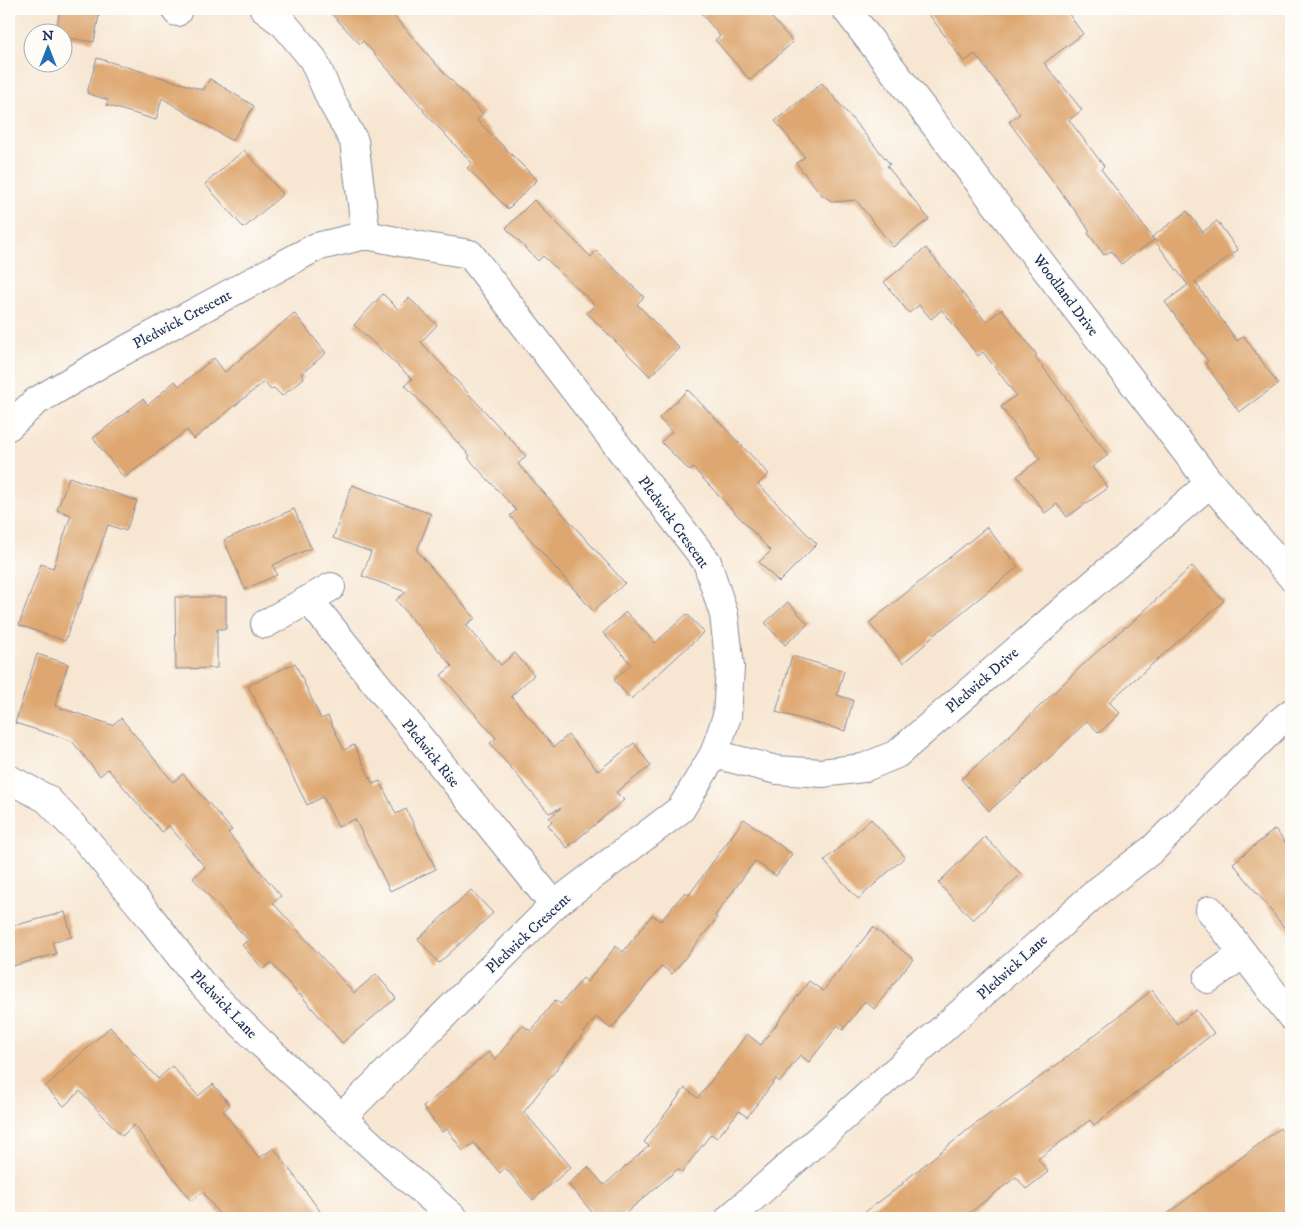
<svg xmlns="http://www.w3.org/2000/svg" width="1300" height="1227" viewBox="0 0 1300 1227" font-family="'IM FELL DW Pica',serif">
<rect width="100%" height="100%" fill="#fdfcf7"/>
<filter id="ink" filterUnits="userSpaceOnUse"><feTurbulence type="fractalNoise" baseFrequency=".02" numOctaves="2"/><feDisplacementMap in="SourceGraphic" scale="10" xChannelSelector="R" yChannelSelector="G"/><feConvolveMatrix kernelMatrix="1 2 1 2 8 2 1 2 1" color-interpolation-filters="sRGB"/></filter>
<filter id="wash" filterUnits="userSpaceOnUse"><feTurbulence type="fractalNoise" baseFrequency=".0096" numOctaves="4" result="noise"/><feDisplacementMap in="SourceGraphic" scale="20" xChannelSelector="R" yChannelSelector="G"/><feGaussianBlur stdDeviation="1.12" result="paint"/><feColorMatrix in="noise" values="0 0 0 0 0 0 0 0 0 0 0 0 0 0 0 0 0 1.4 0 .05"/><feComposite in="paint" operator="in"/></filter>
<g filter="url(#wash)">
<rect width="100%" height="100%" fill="#f7e6d1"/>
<g id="blocks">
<!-- building -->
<g fill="#dea771">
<path d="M 60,9 L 100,9 L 94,42 L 62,37 L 62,32 L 56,32 Z"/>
<path d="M 327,9 L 388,9 L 436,64 L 483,114 L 477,120 L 537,180 L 508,209 L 467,168 L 472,163 L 423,111 L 424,110 L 363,41 L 360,44 Z"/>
<path d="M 698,9 L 764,9 L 793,42 L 750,80 L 715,40 L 720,36 Z"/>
<path d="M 925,9 L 1065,9 L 1083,34 L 1044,63 L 1082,110 L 1069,120 L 1104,166 L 1101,169 L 1154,240 L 1121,264 L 1111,251 L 1104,255 L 1088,233 L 1090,231 L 1009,122 L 1020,114 L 975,54 L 964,62 Z"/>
<path d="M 97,58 L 203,90 L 210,79 L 254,106 L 232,141 L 162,98 L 156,120 L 106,105 L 108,100 L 87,93 Z"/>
<path d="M 822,83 L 890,164 L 887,166 L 929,219 L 893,247 L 856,200 L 833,202 L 822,195 L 796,163 L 805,157 L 775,121 Z"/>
<path d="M 244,150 L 283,194 L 244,228 L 205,184 Z"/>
<path d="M 534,200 L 591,257 L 596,251 L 644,297 L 637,304 L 679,348 L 650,376 L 587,313 L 595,305 L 543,256 L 538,261 L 506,228 Z"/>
<path d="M 1187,211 L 1203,232 L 1217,221 L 1238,250 L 1195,282 L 1237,341 L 1244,336 L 1278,384 L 1239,412 L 1205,363 L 1208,361 L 1165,302 L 1188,285 L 1152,237 Z"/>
<path d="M 926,248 L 986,322 L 1002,309 L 1037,355 L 1035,356 L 1108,455 L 1092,467 L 1108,488 L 1067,517 L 1057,504 L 1045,513 L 1017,476 L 1040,459 L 1001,407 L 1016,395 L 983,352 L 978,356 L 942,310 L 931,319 L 919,305 L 909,313 L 884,282 Z"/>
<path d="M 383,294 L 398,309 L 409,298 L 437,325 L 421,342 L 526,456 L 518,464 L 625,583 L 593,611 L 510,516 L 516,510 L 468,458 L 470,456 L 405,385 L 412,379 L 354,325 Z"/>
<path d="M 294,313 L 326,353 L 301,374 L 304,378 L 282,396 L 274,388 L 271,390 L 264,382 L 194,439 L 187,430 L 124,478 L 93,438 L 143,399 L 148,405 L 175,381 L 179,386 L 214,358 L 225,372 Z"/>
<path d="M 688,390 L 769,474 L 758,484 L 817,544 L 779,582 L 759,562 L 771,551 L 693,468 L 690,471 L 661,442 L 672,432 L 659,418 Z"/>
<path d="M 69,477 L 137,501 L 126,531 L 108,525 L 80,604 L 79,603 L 65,641 L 19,625 L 41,564 L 53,568 L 71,515 L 57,510 Z"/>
<path d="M 352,485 L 431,514 L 417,551 L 475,618 L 466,625 L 501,665 L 515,653 L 534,675 L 511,696 L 554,747 L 568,735 L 598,771 L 634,743 L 651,766 L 616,792 L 624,800 L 567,848 L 548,825 L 552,821 L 549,818 L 561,808 L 549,813 L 490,743 L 496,738 L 441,675 L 452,666 L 396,600 L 406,592 L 362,576 L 371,552 L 333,538 Z"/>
<path d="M 294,509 L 311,548 L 273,565 L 277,575 L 245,589 L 224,540 Z"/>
<path d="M 987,527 L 1018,567 L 929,639 L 930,640 L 903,663 L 869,623 Z"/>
<path d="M 1192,566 L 1224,601 L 1109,702 L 1120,713 L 1099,733 L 1087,721 L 1047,760 L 989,811 L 961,779 L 990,754 L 1090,658 L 1126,626 L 1127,627 Z"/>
<path d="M 175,597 L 226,597 L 226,629 L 217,629 L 217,668 L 176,669 Z"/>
<path d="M 788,602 L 808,624 L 785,645 L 765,623 Z"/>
<path d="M 626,612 L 655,643 L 687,614 L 704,632 L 631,699 L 614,680 L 631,664 L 603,633 Z"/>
<path d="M 37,654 L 68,664 L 55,706 L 112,725 L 121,718 L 173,782 L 183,774 L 232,830 L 228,833 L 281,896 L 273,903 L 354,993 L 376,974 L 396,998 L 342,1043 L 300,994 L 299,995 L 271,963 L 263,969 L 242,945 L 248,940 L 193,878 L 205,867 L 169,826 L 162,832 L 108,769 L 100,776 L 72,741 L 15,723 Z"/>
<path d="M 792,656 L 844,671 L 837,695 L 853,700 L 845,731 L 776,712 Z"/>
<path d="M 295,663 L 321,719 L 328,716 L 344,750 L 354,745 L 373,784 L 380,781 L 396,814 L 406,809 L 436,869 L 390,891 L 355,819 L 338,827 L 323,797 L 307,805 L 248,686 Z"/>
<path d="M 744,819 L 792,854 L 776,876 L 755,861 L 715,916 L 717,918 L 672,974 L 662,966 L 611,1029 L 596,1017 L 524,1112 L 571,1167 L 533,1200 L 505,1168 L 500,1173 L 474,1143 L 463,1151 L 447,1129 L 442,1132 L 423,1107 L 489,1052 L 495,1060 L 522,1025 L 531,1031 L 555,1000 L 561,1004 L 583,978 L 587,982 L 616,946 L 623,952 L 652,915 L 661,921 L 685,892 L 689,895 Z"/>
<path d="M 871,819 L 905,857 L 858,899 L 824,861 Z"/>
<path d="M 1275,829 L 1291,850 L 1291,936 L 1233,863 Z"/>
<path d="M 985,837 L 1021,874 L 973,920 L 938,883 Z"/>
<path d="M 471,890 L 493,913 L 439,963 L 418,939 Z"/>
<path d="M 65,912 L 72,937 L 52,942 L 56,954 L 9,967 L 9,927 Z"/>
<path d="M 873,927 L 913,959 L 874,1009 L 865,1001 L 843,1030 L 838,1025 L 809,1062 L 800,1055 L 780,1082 L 776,1079 L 747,1117 L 739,1111 L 717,1138 L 711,1134 L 682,1172 L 678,1169 L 620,1218 L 597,1218 L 568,1184 L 588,1167 L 604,1185 L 649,1146 L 644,1142 L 685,1088 L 698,1098 L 747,1034 L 761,1045 L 809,981 L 823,991 Z"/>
<path d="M 1152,990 L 1177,1024 L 1196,1010 L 1214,1033 L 1094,1125 L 1090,1120 L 1038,1159 L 1048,1172 L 1026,1189 L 1016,1177 L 963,1218 L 857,1218 L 903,1184 L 902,1183 L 970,1128 L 1058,1064 Z"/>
<path d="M 110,1027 L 158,1079 L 172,1066 L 198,1096 L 213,1084 L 230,1105 L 223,1111 L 259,1158 L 274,1148 L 325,1218 L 222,1218 L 203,1192 L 191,1201 L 134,1125 L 122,1136 L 80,1091 L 64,1106 L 45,1087 Z"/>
<path d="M 1280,1128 L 1291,1142 L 1291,1209 L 1279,1218 L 1162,1218 Z"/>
</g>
</g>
</g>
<g filter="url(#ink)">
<use href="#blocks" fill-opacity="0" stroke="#898a98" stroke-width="1"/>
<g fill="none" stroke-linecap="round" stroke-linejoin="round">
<defs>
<g id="minor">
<path d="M 264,9 L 284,24 L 313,59 L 331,100 L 354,141 L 366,235"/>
<path d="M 846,9 L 1210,483 L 1291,576"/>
<path d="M 177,12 L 178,9"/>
<path d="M 9,426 L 35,402 L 105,361 L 316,247 L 366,235 L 426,247 L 470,254 L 707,562 L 724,615 L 730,667 L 727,716 L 714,754 L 681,809 L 554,905 L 342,1117"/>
<path d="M 309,600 L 554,905"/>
<path d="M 265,624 L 331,587"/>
<path d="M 714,754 L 777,770 L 822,773 L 863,768 L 897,754 L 1210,483"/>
<path d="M 9,779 L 47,799 L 87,841 L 150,917 L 201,983 L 260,1042 L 396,1168 L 454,1218"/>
<path d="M 1210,910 L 1291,1016"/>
<path d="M 1208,979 L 1243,954"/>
<path d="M 730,1218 L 1098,891 L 1153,849 L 1276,725 L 1291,713"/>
</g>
</defs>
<!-- minor casing -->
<use href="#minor" stroke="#898a98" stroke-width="30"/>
<!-- minor -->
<use href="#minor" stroke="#fff" stroke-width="28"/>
</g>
</g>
<g text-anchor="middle" stroke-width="4" stroke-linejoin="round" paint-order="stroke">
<!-- street labels -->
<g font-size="15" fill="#1b2f5e" stroke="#fdfcf7">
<text transform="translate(1066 295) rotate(53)" y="5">Woodland Drive</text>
<text transform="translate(182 319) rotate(-28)" y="5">Pledwick Crescent</text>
<text transform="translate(674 522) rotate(54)" y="5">Pledwick Crescent</text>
<text transform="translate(982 680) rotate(-41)" y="5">Pledwick Drive</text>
<text transform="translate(431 753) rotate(51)" y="5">Pledwick Rise</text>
<text transform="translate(528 933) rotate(-43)" y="5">Pledwick Crescent</text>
<text transform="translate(1012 967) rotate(-42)" y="5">Pledwick Lane</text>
<text transform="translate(224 1004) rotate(46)" y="5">Pledwick Lane</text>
</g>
</g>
<!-- margin -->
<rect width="1300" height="1227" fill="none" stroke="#fdfcf7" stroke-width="30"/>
<!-- north arrow -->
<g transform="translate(48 48)"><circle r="24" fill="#fdfcf7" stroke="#a3aaba"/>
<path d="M0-4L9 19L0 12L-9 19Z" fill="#1f6fb2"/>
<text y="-8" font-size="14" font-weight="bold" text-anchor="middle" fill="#1b2f5e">N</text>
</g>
</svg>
